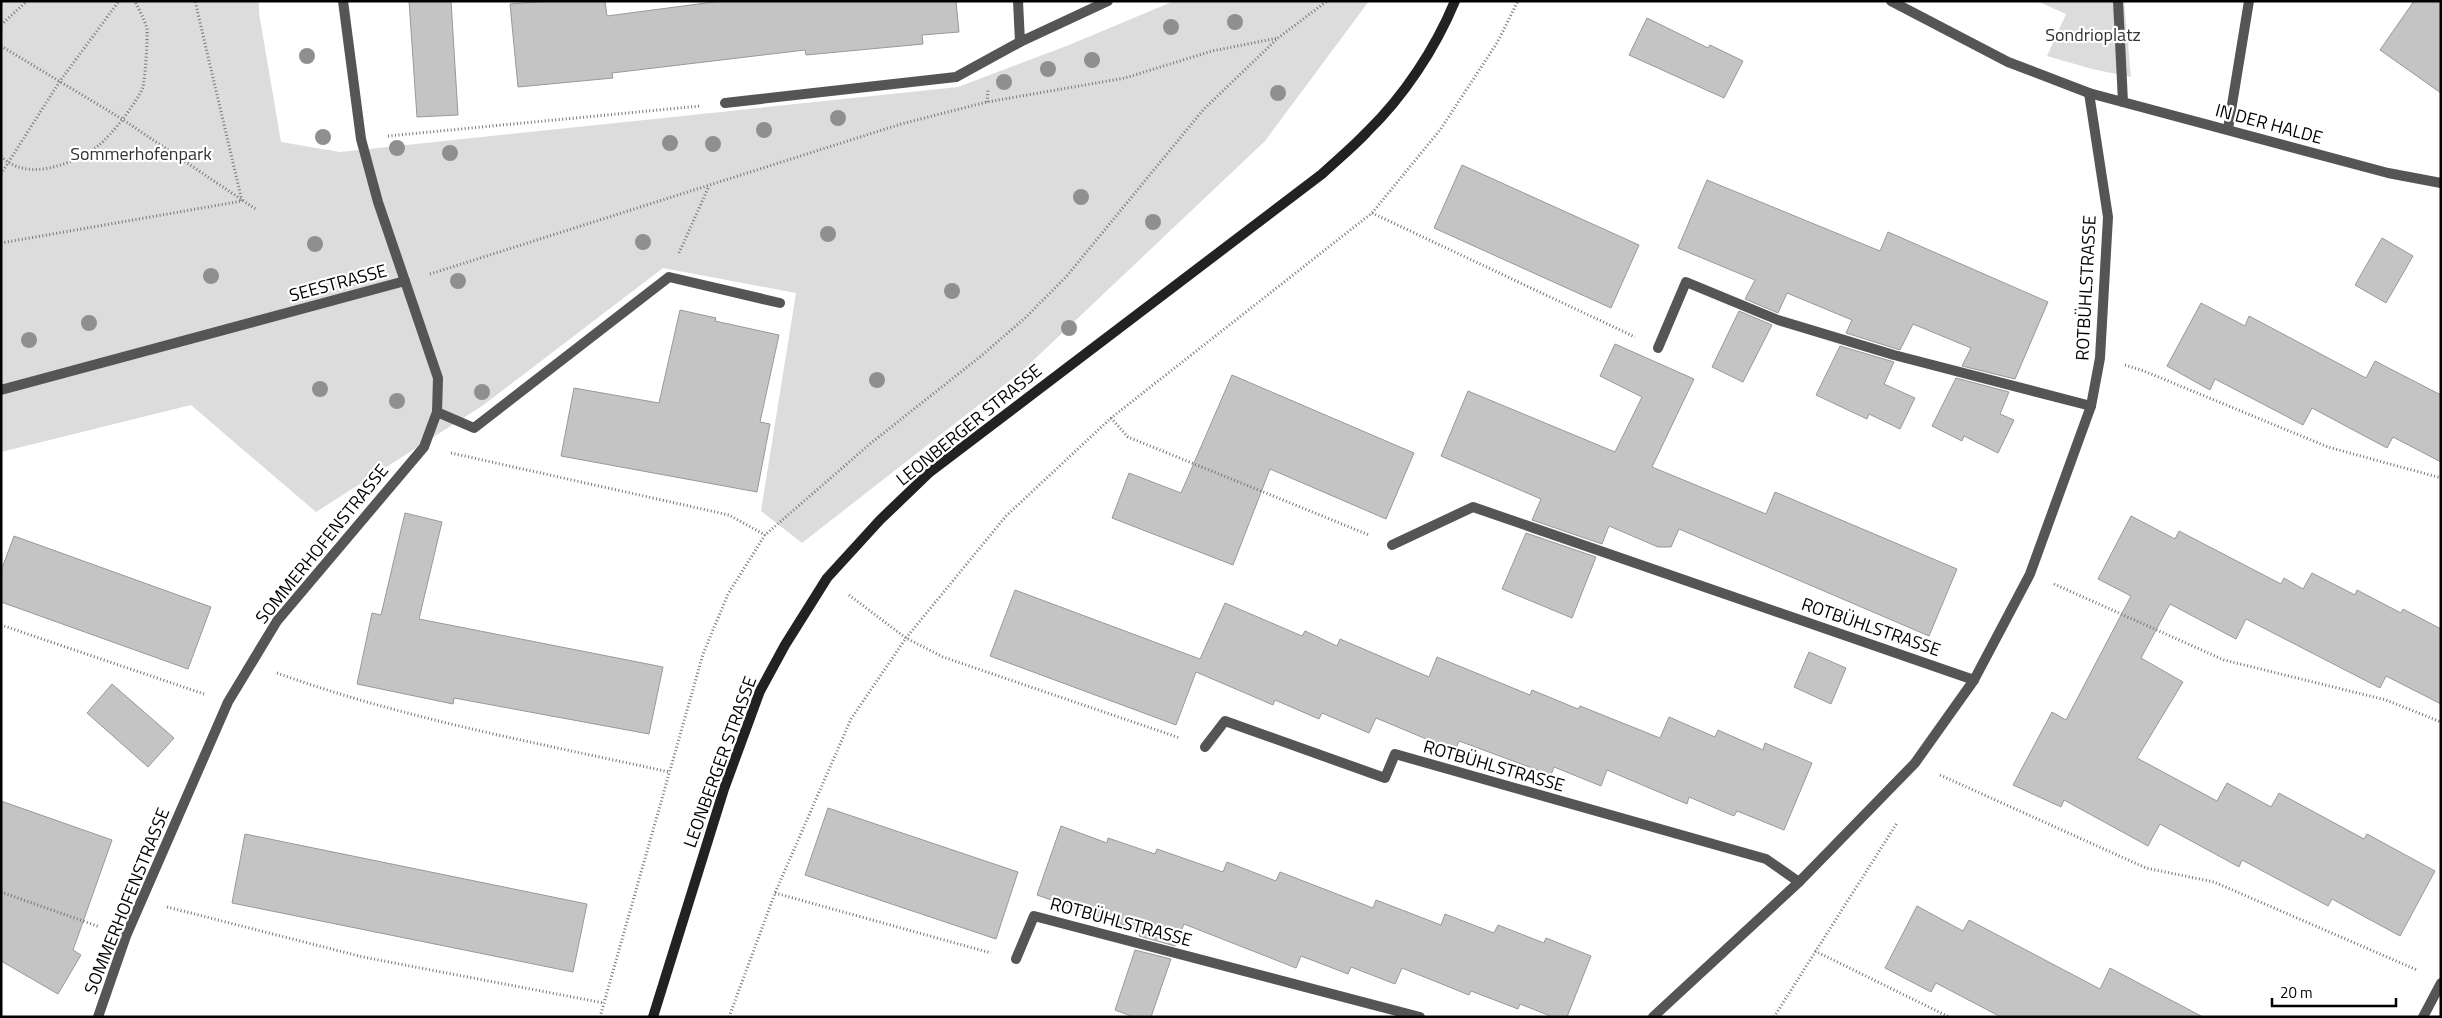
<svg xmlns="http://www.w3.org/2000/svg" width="2442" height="1018" viewBox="0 0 2442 1018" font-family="'Titillium Web',sans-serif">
<rect width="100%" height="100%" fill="#fff"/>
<!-- green -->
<g fill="#dcdcdc">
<path d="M 1,1 L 259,1 L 259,13 L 281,142 L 340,152 L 958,87 L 1069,45 L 1174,1 L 1369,1 L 1265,141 L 1021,372 L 802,543 L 761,511 L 796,293 L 663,268 L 482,406 L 316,512 L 191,405 L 1,452 Z"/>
<path d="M 2037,1 L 2124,1 L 2131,77 L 2092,69 L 2047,56 L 2066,14 Z"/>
</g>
<!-- building -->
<g fill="#c4c4c4" stroke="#999">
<path d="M 409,1 L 451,1 L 458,115 L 417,117 Z"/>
<path d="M 546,1 L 605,1 L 607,16 L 721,1 L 956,1 L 959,32 L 922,35 L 923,44 L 806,55 L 805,50 L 612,73 L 613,78 L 518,87 L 510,4 Z"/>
<path d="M 2414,1 L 2441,1 L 2441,93 L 2380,50 Z"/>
<path d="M 1647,18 L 1708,48 L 1710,45 L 1743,61 L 1724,98 L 1629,55 Z"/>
<path d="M 1462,165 L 1639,245 L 1611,308 L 1434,228 Z"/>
<path d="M 1707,180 L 1880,251 L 1888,232 L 2048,302 L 2015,379 L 1962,366 L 1971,348 L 1913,324 L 1900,350 L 1846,333 L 1852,320 L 1787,293 L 1778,313 L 1745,299 L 1755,280 L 1678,248 Z"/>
<path d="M 2382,238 L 2413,256 L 2386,303 L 2355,285 Z"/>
<path d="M 2201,303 L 2245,326 L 2249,316 L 2366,378 L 2375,361 L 2441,395 L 2441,462 L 2393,437 L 2387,448 L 2312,408 L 2303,425 L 2215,379 L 2210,390 L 2167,366 Z"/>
<path d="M 680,310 L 716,318 L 715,321 L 779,335 L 760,422 L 770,424 L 757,492 L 561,456 L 574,388 L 659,403 Z"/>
<path d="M 1739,311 L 1772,325 L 1743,382 L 1712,367 Z"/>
<path d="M 1615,344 L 1694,379 L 1652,467 L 1766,514 L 1775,492 L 1957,569 L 1929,636 L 1679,529 L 1671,547 L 1658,547 L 1609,526 L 1602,544 L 1532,520 L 1541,499 L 1441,456 L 1468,391 L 1615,452 L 1642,397 L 1600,376 Z"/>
<path d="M 1840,346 L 1894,362 L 1884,384 L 1915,398 L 1900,429 L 1869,414 L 1867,419 L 1816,395 Z"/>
<path d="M 1232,375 L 1414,453 L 1386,519 L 1270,469 L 1233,565 L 1112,518 L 1129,473 L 1181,493 Z"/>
<path d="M 1956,378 L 2009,392 L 2000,414 L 2014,420 L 1998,453 L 1964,436 L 1962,441 L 1932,426 Z"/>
<path d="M 405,513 L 442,522 L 419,619 L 663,667 L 649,734 L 454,698 L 453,704 L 357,684 L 372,613 L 381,615 Z"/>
<path d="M 2131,516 L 2175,539 L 2179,531 L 2281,584 L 2284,578 L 2303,589 L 2312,573 L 2355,595 L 2357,590 L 2401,613 L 2403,609 L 2441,629 L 2441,704 L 2386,676 L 2380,688 L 2246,619 L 2236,639 L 2170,604 L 2141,658 L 2183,682 L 2137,758 L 2217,801 L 2227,783 L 2271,807 L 2279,793 L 2364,839 L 2367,834 L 2435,871 L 2400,936 L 2332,899 L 2328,906 L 2242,860 L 2239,867 L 2160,824 L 2148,846 L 2064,800 L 2061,807 L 2013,785 L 2052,712 L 2066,720 L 2131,596 L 2098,579 Z"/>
<path d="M 1526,533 L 1596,557 L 1572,618 L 1502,589 Z"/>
<path d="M 14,536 L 211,607 L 188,669 L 1,602 L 1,571 Z"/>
<path d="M 1015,590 L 1200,659 L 1225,603 L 1302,636 L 1305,631 L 1337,646 L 1340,639 L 1429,677 L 1437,657 L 1530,695 L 1532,690 L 1578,709 L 1580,706 L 1660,738 L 1669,717 L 1715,737 L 1718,730 L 1763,750 L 1765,743 L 1812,763 L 1784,830 L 1737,811 L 1734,816 L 1689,797 L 1687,804 L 1607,770 L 1601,786 L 1554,767 L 1551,775 L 1459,741 L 1455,751 L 1376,718 L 1369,733 L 1322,713 L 1319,719 L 1275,700 L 1273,705 L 1196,672 L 1176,725 L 990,656 Z"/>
<path d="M 1809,652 L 1846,668 L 1831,704 L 1794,687 Z"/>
<path d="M 112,684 L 174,738 L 148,767 L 87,713 Z"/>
<path d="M 1,801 L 112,840 L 73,950 L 81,955 L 58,994 L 1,961 Z"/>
<path d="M 828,808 L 1018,872 L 996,939 L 805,875 Z"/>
<path d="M 1061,826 L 1107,843 L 1108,838 L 1155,854 L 1157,849 L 1223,872 L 1227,862 L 1276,881 L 1280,872 L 1373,908 L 1376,900 L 1441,925 L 1445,914 L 1494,933 L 1498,925 L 1544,943 L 1546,938 L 1591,956 L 1567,1017 L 1553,1017 L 1520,1004 L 1518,1009 L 1471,991 L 1469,995 L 1402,968 L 1395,984 L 1351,967 L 1348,974 L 1301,956 L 1296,968 L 1184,924 L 1175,946 L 1139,936 L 1141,931 L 1037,895 Z"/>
<path d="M 245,834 L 587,904 L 573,972 L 232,903 Z"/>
<path d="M 1917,906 L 1963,931 L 1969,920 L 2100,989 L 2110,968 L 2203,1017 L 2001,1017 L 1936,983 L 1931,992 L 1885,968 Z"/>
<path d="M 1135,950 L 1171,959 L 1151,1017 L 1134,1017 L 1115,1010 Z"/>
</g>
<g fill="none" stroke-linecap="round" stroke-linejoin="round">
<!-- path -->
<g stroke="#777" stroke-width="3" stroke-dasharray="1 2.5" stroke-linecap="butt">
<path d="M 1,25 L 27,1"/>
<path d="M 1,46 L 122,119 L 257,210"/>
<path d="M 987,102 L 988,90"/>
<path d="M 388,136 L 700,106"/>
<path d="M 1,156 C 26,183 74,164 99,145 C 111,136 138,101 143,87 C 145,80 148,36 147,29 C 145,20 139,10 135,1"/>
<path d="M 1,174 L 60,81 L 119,1"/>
<path d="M 1372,213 L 1635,337"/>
<path d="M 1,243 L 242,201 L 195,1"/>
<path d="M 679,253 L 709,186"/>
<path d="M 430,274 L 901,124 L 987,102 L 1125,78 L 1212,51 L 1278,38"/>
<path d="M 2125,365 L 2144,371 L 2328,447 L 2441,478"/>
<path d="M 1111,418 L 1128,437 L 1369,535"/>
<path d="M 451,453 L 729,515 L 765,535"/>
<path d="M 2054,584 L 2224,660 L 2386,700 L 2441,722"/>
<path d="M 849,595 L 906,638 L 943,657 L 1180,738"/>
<path d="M 1,625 L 204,694"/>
<path d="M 277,673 C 404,719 538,743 669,772"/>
<path d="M 1940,775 L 2146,868 L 2214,882 L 2417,970"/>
<path d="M 1,892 L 100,927"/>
<path d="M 775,893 L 991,953"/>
<path d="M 167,907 L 363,957 L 604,1003"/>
<path d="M 1815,951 L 1949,1017"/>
<path d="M 600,1017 L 703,654 L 728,594 L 765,535 L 871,443 L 981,356 L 1025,318 L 1066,277 L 1203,110 L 1278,38 L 1327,1"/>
<path d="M 729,1017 L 775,893 L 851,719 L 906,638 L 1006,516 L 1111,418 L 1372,213 L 1440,130 L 1497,43 L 1518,1"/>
<path d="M 1774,1017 L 1897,823"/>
</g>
<!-- lane -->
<g stroke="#555" stroke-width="10">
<path d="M 725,103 L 956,77 L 1020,42"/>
<path d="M 1658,348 L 1686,282 L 1778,320 L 1894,355 L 2091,406"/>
<path d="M 437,412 L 474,428 L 669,277 L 780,303"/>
<path d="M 1392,545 L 1473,507 L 1974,680"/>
<path d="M 1205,747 L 1225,721 L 1385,778 L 1395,754 L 1766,859 L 1799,882"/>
<path d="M 1016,959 L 1034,916 L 1420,1017"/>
</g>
<!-- street -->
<g stroke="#555" stroke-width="10">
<path d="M 1018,1 L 1020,42 L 1108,1"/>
<path d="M 1891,1 L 2008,62 L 2089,93 L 2388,173 L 2441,183"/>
<path d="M 2118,1 L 2123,102"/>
<path d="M 2228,129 L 2249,1"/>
<path d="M 1,390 L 405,281"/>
<path d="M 98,1017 L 126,936 L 228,702 L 277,621 L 424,447 L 437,412 L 438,378 L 378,202 L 361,139 L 343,1"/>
<path d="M 1653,1017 L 1799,882 L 1915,763 L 1974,680 L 2030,574 L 2091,406 L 2100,358 L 2108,217 L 2089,93"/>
<path d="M 2423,1017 L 2441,983"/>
</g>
<!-- secondary -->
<path stroke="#222" stroke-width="10" d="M 653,1017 L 724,789 L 760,691 L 785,645 L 827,578 L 880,520 L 930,472 L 1322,174 C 1337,160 1353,147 1367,132 C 1404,96 1435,49 1455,1"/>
</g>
<!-- trees -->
<g fill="#8f8f8f">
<circle cx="1235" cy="22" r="8"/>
<circle cx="1171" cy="27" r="8"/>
<circle cx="307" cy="56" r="8"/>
<circle cx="1092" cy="60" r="8"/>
<circle cx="1048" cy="69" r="8"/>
<circle cx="1004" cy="82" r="8"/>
<circle cx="1278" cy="93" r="8"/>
<circle cx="838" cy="118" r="8"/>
<circle cx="764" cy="130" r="8"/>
<circle cx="323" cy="137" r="8"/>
<circle cx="670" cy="143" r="8"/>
<circle cx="713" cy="144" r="8"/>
<circle cx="397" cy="148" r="8"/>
<circle cx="450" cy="153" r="8"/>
<circle cx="1081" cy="197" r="8"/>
<circle cx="1153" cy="222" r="8"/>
<circle cx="828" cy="234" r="8"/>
<circle cx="643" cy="242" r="8"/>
<circle cx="315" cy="244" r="8"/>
<circle cx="211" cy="276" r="8"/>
<circle cx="458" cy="281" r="8"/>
<circle cx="952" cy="291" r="8"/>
<circle cx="89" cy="323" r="8"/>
<circle cx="1069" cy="328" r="8"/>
<circle cx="29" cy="340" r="8"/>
<circle cx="877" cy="380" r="8"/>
<circle cx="320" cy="389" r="8"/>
<circle cx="482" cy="392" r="8"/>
<circle cx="397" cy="401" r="8"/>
</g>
<g text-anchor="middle" stroke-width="4.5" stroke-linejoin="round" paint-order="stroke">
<!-- park labels -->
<g font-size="18" fill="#333" stroke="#fff">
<text x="2093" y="41">Sondrioplatz</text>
<text x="141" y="160">Sommerhofenpark</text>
</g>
<!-- street labels -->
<g font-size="18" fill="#000" stroke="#fff">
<text transform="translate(2269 124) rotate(15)" y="6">IN DER HALDE</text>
<text transform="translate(338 283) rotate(-15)" y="6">SEESTRASSE</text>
<text transform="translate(2086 288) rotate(-87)" y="6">ROTBÜHLSTRASSE</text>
<text transform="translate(969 425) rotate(-39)" y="6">LEONBERGER STRASSE</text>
<text transform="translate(322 544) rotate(-51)" y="6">SOMMERHOFENSTRASSE</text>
<text transform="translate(1871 627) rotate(19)" y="6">ROTBÜHLSTRASSE</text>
<text transform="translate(720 762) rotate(-70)" y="6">LEONBERGER STRASSE</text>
<text transform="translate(1494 766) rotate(16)" y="6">ROTBÜHLSTRASSE</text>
<text transform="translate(127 901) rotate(-68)" y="6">SOMMERHOFENSTRASSE</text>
<text transform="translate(1121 922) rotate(15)" y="6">ROTBÜHLSTRASSE</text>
</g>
</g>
<!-- border -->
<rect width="2442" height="1018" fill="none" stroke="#000000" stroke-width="5"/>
<!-- scale -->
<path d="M2272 998v8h124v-8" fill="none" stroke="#000000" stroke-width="2.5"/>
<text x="2280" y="998" font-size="15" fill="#000000" stroke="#ffffff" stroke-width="4" paint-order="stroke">20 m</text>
</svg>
